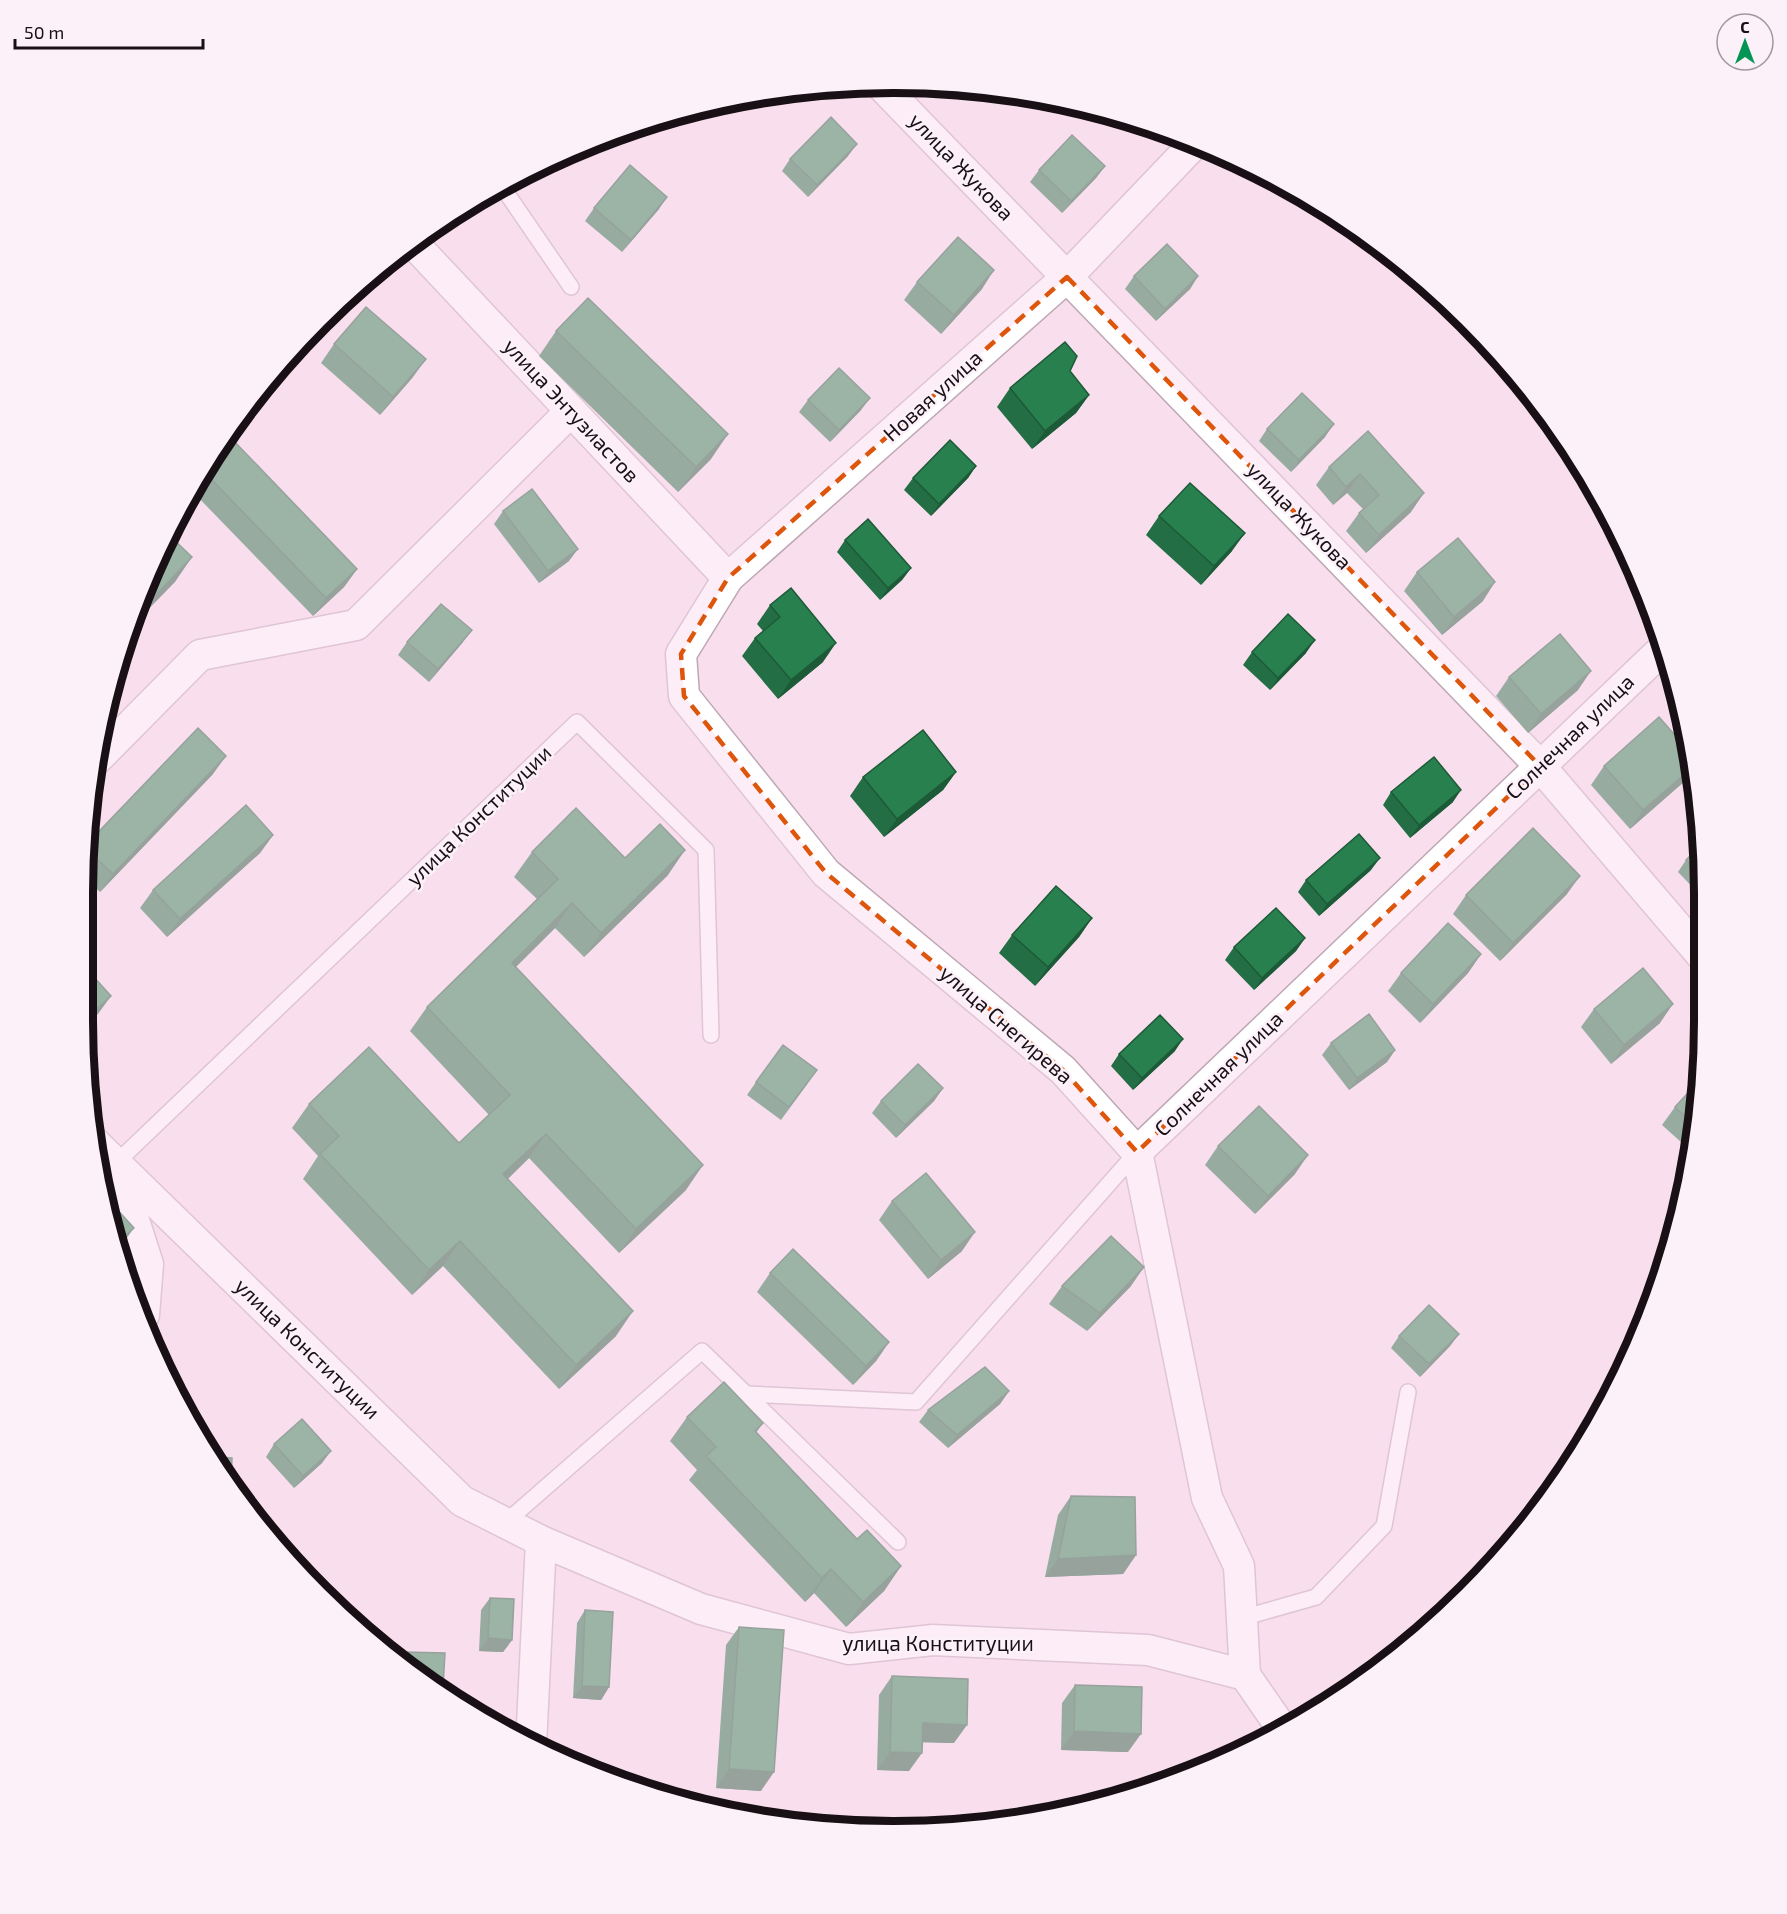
<svg xmlns="http://www.w3.org/2000/svg" width="1787" height="1914" viewBox="0 0 1787 1914" font-family="'Exo 2',sans-serif">
<rect width="100%" height="100%" fill="#f9dfee"/>
<g fill="none" stroke-linecap="round" stroke-linejoin="round">
<defs>
<g id="lane">
<path d="M 501,185 L 571,287"/>
<path d="M 116,1163 L 577,722 L 706,850 L 711,1035"/>
<path d="M 747,1394 L 916,1402 L 1137,1152"/>
<path d="M 506,1522 L 702,1351 L 898,1542"/>
<path d="M 1242,1618 L 1316,1597 L 1384,1526 L 1408,1392"/>
</g>
<g id="street">
<path d="M 882,86 L 1540,766 L 1703,957"/>
<path d="M 1194,144 L 1067,277 L 728,578 L 681,654 L 684,696 L 826,873 L 1063,1070 L 1137,1152 L 1207,1498 L 1239,1566 L 1245,1675"/>
<path d="M 414,244 L 728,578"/>
<path d="M 98,758 L 200,655 L 356,625 L 571,411"/>
<path d="M 94,1142 L 462,1501 L 541,1541 L 701,1609 L 849,1649 L 933,1640 L 1148,1650 L 1245,1675"/>
<path d="M 1137,1152 L 1665,647"/>
<path d="M 117,1167 L 148,1264 L 144,1315"/>
<path d="M 1245,1675 L 1283,1730"/>
<path d="M 531,1745 L 541,1541"/>
</g>
</defs>
<!-- lane casing -->
<use href="#lane" stroke="#bfa7b5" stroke-width="18"/>
<!-- street casing -->
<use href="#street" stroke="#bfa7b5" stroke-width="33"/>
<!-- lane -->
<use href="#lane" stroke="#fff" stroke-width="15"/>
<!-- street -->
<use href="#street" stroke="#fff" stroke-width="30"/>
</g>
<!-- wall -->
<g fill="#236e44">
<path d="M 848,156 L 808,197 L 782,171 L 790,159 Z"/>
<path d="M 1105,166 L 1096,178 L 1062,213 L 1030,182 L 1039,170 Z"/>
<path d="M 594,208 L 659,209 L 622,252 L 585,221 Z"/>
<path d="M 1134,276 L 1198,276 L 1190,289 L 1156,321 L 1125,289 Z"/>
<path d="M 917,282 L 982,289 L 941,334 L 904,300 Z"/>
<path d="M 556,331 L 711,459 L 678,492 L 539,356 Z"/>
<path d="M 334,344 L 413,377 L 380,415 L 321,363 Z"/>
<path d="M 1070,371 L 1089,395 L 1076,413 L 1032,449 L 997,407 L 1010,388 Z"/>
<path d="M 808,400 L 861,410 L 830,442 L 799,412 Z"/>
<path d="M 1267,429 L 1325,437 L 1291,472 L 1259,441 Z"/>
<path d="M 1368,431 L 1411,512 L 1366,553 L 1346,531 L 1359,513 L 1363,509 L 1347,493 L 1333,505 L 1316,485 L 1329,467 Z"/>
<path d="M 216,454 L 357,569 L 344,587 L 313,616 L 193,492 Z"/>
<path d="M 976,466 L 968,478 L 931,516 L 904,490 L 913,478 Z"/>
<path d="M 503,511 L 569,561 L 539,583 L 494,524 Z"/>
<path d="M 1159,516 L 1232,551 L 1201,585 L 1146,535 Z"/>
<path d="M 845,540 L 911,568 L 902,580 L 880,600 L 837,552 Z"/>
<path d="M 1417,572 L 1483,601 L 1442,635 L 1404,591 Z"/>
<path d="M 770,605 L 823,662 L 778,699 L 742,656 L 755,638 L 763,631 L 757,624 Z"/>
<path d="M 407,642 L 463,642 L 429,682 L 398,655 Z"/>
<path d="M 1252,652 L 1306,653 L 1270,690 L 1243,665 Z"/>
<path d="M 1509,677 L 1578,690 L 1528,733 L 1496,696 Z"/>
<path d="M 198,728 L 213,774 L 100,892 L 84,877 L 84,847 Z"/>
<path d="M 1604,766 L 1686,780 L 1630,829 L 1591,785 Z"/>
<path d="M 956,772 L 943,790 L 884,837 L 850,796 L 863,777 Z"/>
<path d="M 1391,792 L 1453,802 L 1410,838 L 1383,805 Z"/>
<path d="M 273,835 L 260,853 L 167,937 L 140,908 L 153,890 Z"/>
<path d="M 1699,847 L 1701,896 L 1678,872 L 1686,860 Z"/>
<path d="M 532,852 L 625,858 L 668,875 L 584,957 L 555,928 L 516,967 L 686,1190 L 619,1253 L 529,1158 L 508,1179 L 616,1336 L 559,1389 L 443,1266 L 412,1295 L 303,1179 L 318,1156 L 292,1128 L 309,1104 L 459,1143 L 489,1115 L 410,1031 L 427,1007 L 537,899 L 514,877 Z"/>
<path d="M 1371,870 L 1319,916 L 1298,892 L 1306,880 Z"/>
<path d="M 1567,894 L 1500,961 L 1453,914 L 1466,895 Z"/>
<path d="M 1092,918 L 1079,937 L 1035,986 L 999,953 L 1012,935 Z"/>
<path d="M 1305,938 L 1296,951 L 1254,990 L 1225,960 L 1234,947 Z"/>
<path d="M 1481,954 L 1468,973 L 1420,1023 L 1388,991 L 1401,973 Z"/>
<path d="M 1594,1009 L 1660,1023 L 1611,1064 L 1581,1027 Z"/>
<path d="M 1331,1043 L 1395,1050 L 1387,1062 L 1349,1090 L 1322,1055 Z"/>
<path d="M 1175,1051 L 1133,1090 L 1111,1066 L 1119,1054 Z"/>
<path d="M 1699,1081 L 1692,1152 L 1662,1125 L 1675,1107 Z"/>
<path d="M 756,1082 L 808,1083 L 781,1120 L 747,1095 Z"/>
<path d="M 943,1088 L 934,1101 L 896,1138 L 872,1113 L 881,1101 Z"/>
<path d="M 1218,1146 L 1295,1174 L 1255,1214 L 1205,1165 Z"/>
<path d="M 892,1201 L 962,1251 L 928,1279 L 879,1220 Z"/>
<path d="M 770,1273 L 889,1342 L 876,1361 L 853,1385 L 757,1292 Z"/>
<path d="M 1062,1286 L 1131,1286 L 1087,1331 L 1049,1304 Z"/>
<path d="M 1459,1334 L 1450,1346 L 1420,1377 L 1391,1348 L 1399,1336 Z"/>
<path d="M 1009,1391 L 1000,1404 L 948,1448 L 919,1422 L 928,1410 Z"/>
<path d="M 687,1417 L 763,1423 L 756,1433 L 857,1539 L 901,1566 L 884,1591 L 846,1627 L 814,1593 L 805,1602 L 689,1480 L 697,1470 L 670,1441 Z"/>
<path d="M 274,1444 L 322,1463 L 294,1488 L 266,1457 Z"/>
<path d="M 1071,1496 L 1136,1555 L 1123,1574 L 1045,1577 L 1058,1515 Z"/>
<path d="M 490,1598 L 512,1640 L 503,1652 L 479,1651 L 481,1610 Z"/>
<path d="M 585,1610 L 609,1687 L 601,1700 L 573,1698 L 577,1623 Z"/>
<path d="M 739,1627 L 761,1791 L 716,1788 L 726,1645 Z"/>
<path d="M 404,1652 L 443,1687 L 400,1658 Z"/>
<path d="M 892,1676 L 954,1743 L 922,1742 L 909,1771 L 877,1770 L 879,1695 Z"/>
<path d="M 1075,1685 L 1128,1752 L 1061,1750 L 1062,1703 Z"/>
</g>
<!-- shaded-wall -->
<g fill="#1d5a37">
<path d="M 857,144 L 848,156 L 808,197 L 817,185 Z"/>
<path d="M 1105,166 L 1096,178 L 1062,213 L 1071,201 Z"/>
<path d="M 667,197 L 659,209 L 622,252 L 631,240 Z"/>
<path d="M 994,270 L 982,289 L 941,334 L 954,315 Z"/>
<path d="M 1198,276 L 1190,289 L 1156,321 L 1165,309 Z"/>
<path d="M 426,359 L 413,377 L 380,415 L 393,397 Z"/>
<path d="M 1089,395 L 1076,413 L 1032,449 L 1045,431 Z"/>
<path d="M 870,398 L 861,410 L 830,442 L 839,430 Z"/>
<path d="M 1334,424 L 1325,437 L 1291,472 L 1299,460 Z"/>
<path d="M 728,434 L 711,459 L 678,492 L 696,467 Z"/>
<path d="M 976,466 L 968,478 L 931,516 L 939,504 Z"/>
<path d="M 1360,474 L 1347,493 L 1333,505 L 1346,487 Z"/>
<path d="M 1424,493 L 1411,512 L 1366,553 L 1379,535 Z"/>
<path d="M 1245,533 L 1232,551 L 1201,585 L 1214,566 Z"/>
<path d="M 578,549 L 569,561 L 539,583 L 548,571 Z"/>
<path d="M 192,557 L 175,582 L 131,627 L 136,616 Z"/>
<path d="M 911,568 L 902,580 L 880,600 L 888,588 Z"/>
<path d="M 357,569 L 344,587 L 313,616 L 326,598 Z"/>
<path d="M 1495,582 L 1483,601 L 1442,635 L 1454,617 Z"/>
<path d="M 472,630 L 463,642 L 429,682 L 438,669 Z"/>
<path d="M 1315,640 L 1306,653 L 1270,690 L 1278,678 Z"/>
<path d="M 836,643 L 823,662 L 778,699 L 791,680 Z"/>
<path d="M 1591,671 L 1578,690 L 1528,733 L 1541,714 Z"/>
<path d="M 226,756 L 213,774 L 100,892 L 113,874 Z"/>
<path d="M 1693,767 L 1693,769 L 1686,780 L 1630,829 L 1643,810 Z"/>
<path d="M 956,772 L 943,790 L 884,837 L 897,819 Z"/>
<path d="M 1461,790 L 1453,802 L 1410,838 L 1419,825 Z"/>
<path d="M 273,835 L 260,853 L 167,937 L 180,919 Z"/>
<path d="M 685,850 L 668,875 L 584,957 L 601,933 Z"/>
<path d="M 1380,858 L 1371,870 L 1319,916 L 1327,904 Z"/>
<path d="M 1580,876 L 1567,894 L 1500,961 L 1513,943 Z"/>
<path d="M 572,903 L 555,928 L 495,987 L 512,963 Z"/>
<path d="M 1092,918 L 1079,937 L 1035,986 L 1048,967 Z"/>
<path d="M 1305,938 L 1296,951 L 1254,990 L 1262,978 Z"/>
<path d="M 1481,954 L 1468,973 L 1420,1023 L 1433,1004 Z"/>
<path d="M 111,996 L 98,1014 L 83,1027 L 83,1021 Z"/>
<path d="M 1673,1004 L 1660,1023 L 1611,1064 L 1624,1045 Z"/>
<path d="M 1183,1039 L 1175,1051 L 1133,1090 L 1142,1078 Z"/>
<path d="M 1395,1050 L 1387,1062 L 1349,1090 L 1357,1078 Z"/>
<path d="M 943,1088 L 934,1101 L 896,1138 L 905,1125 Z"/>
<path d="M 546,1134 L 529,1158 L 486,1199 L 503,1174 Z"/>
<path d="M 1308,1155 L 1295,1174 L 1255,1214 L 1268,1196 Z"/>
<path d="M 703,1165 L 686,1190 L 619,1253 L 636,1229 Z"/>
<path d="M 134,1228 L 121,1246 L 119,1241 Z"/>
<path d="M 975,1232 L 962,1251 L 928,1279 L 941,1260 Z"/>
<path d="M 460,1241 L 443,1266 L 412,1295 L 429,1270 Z"/>
<path d="M 1144,1267 L 1131,1286 L 1087,1331 L 1100,1313 Z"/>
<path d="M 633,1311 L 616,1336 L 559,1389 L 576,1365 Z"/>
<path d="M 1459,1334 L 1450,1346 L 1420,1377 L 1429,1364 Z"/>
<path d="M 889,1342 L 876,1361 L 853,1385 L 866,1366 Z"/>
<path d="M 1009,1391 L 1000,1404 L 948,1448 L 957,1435 Z"/>
<path d="M 331,1451 L 322,1463 L 294,1488 L 303,1476 Z"/>
<path d="M 1136,1555 L 1123,1574 L 1045,1577 L 1058,1559 Z"/>
<path d="M 901,1566 L 884,1591 L 846,1627 L 863,1602 Z"/>
<path d="M 831,1569 L 814,1593 L 805,1602 L 822,1578 Z"/>
<path d="M 488,1638 L 512,1640 L 503,1652 L 479,1651 Z"/>
<path d="M 582,1686 L 609,1687 L 601,1700 L 573,1698 Z"/>
<path d="M 923,1723 L 967,1725 L 954,1743 L 910,1742 Z"/>
<path d="M 1074,1731 L 1141,1734 L 1128,1752 L 1061,1750 Z"/>
<path d="M 890,1752 L 922,1753 L 909,1771 L 877,1770 Z"/>
<path d="M 729,1769 L 774,1772 L 761,1791 L 716,1788 Z"/>
</g>
<!-- building -->
<g fill="#29804f" stroke="#1d5a37" stroke-width="1.5">
<path d="M 831,117 L 857,144 L 817,185 L 790,159 Z"/>
<path d="M 1072,135 L 1105,166 L 1071,201 L 1039,170 Z"/>
<path d="M 630,165 L 667,197 L 631,240 L 594,208 Z"/>
<path d="M 958,237 L 994,270 L 954,315 L 917,282 Z"/>
<path d="M 1167,244 L 1198,276 L 1165,309 L 1134,276 Z"/>
<path d="M 588,298 L 728,434 L 696,467 L 556,331 Z"/>
<path d="M 366,307 L 426,359 L 393,397 L 334,344 Z"/>
<path d="M 1065,342 L 1077,356 L 1070,371 L 1089,395 L 1045,431 L 1010,388 Z"/>
<path d="M 839,368 L 870,398 L 839,430 L 808,400 Z"/>
<path d="M 1302,393 L 1334,424 L 1299,460 L 1267,429 Z"/>
<path d="M 1368,431 L 1424,493 L 1379,535 L 1359,513 L 1379,495 L 1360,474 L 1346,487 L 1329,467 Z"/>
<path d="M 232,439 L 357,569 L 326,598 L 205,473 L 216,454 Z"/>
<path d="M 950,440 L 976,466 L 939,504 L 913,478 Z"/>
<path d="M 1190,483 L 1245,533 L 1214,566 L 1159,516 Z"/>
<path d="M 532,489 L 578,549 L 548,571 L 503,511 Z"/>
<path d="M 868,519 L 911,568 L 888,588 L 845,540 Z"/>
<path d="M 167,533 L 192,557 L 136,616 L 166,535 Z"/>
<path d="M 1458,538 L 1495,582 L 1454,617 L 1417,572 Z"/>
<path d="M 791,588 L 836,643 L 791,680 L 755,638 L 780,617 L 770,605 Z"/>
<path d="M 441,604 L 472,630 L 438,669 L 407,642 Z"/>
<path d="M 1288,614 L 1315,640 L 1278,678 L 1252,652 Z"/>
<path d="M 1560,634 L 1591,671 L 1541,714 L 1509,677 Z"/>
<path d="M 1659,717 L 1689,751 L 1693,767 L 1643,810 L 1604,766 Z"/>
<path d="M 198,728 L 226,756 L 113,874 L 84,847 Z"/>
<path d="M 923,730 L 956,772 L 897,819 L 863,777 Z"/>
<path d="M 1434,757 L 1461,790 L 1419,825 L 1391,792 Z"/>
<path d="M 246,805 L 273,835 L 180,919 L 153,890 Z"/>
<path d="M 576,808 L 625,858 L 660,824 L 685,850 L 601,933 L 572,903 L 512,963 L 703,1165 L 636,1229 L 546,1134 L 503,1174 L 633,1311 L 576,1365 L 460,1241 L 429,1270 L 320,1154 L 339,1136 L 309,1104 L 369,1047 L 459,1143 L 510,1095 L 427,1007 L 558,879 L 532,852 Z"/>
<path d="M 1533,828 L 1580,876 L 1513,943 L 1466,895 Z"/>
<path d="M 1359,834 L 1380,858 L 1327,904 L 1306,880 Z"/>
<path d="M 1699,847 L 1700,874 L 1686,860 Z"/>
<path d="M 1056,886 L 1092,918 L 1048,967 L 1012,935 Z"/>
<path d="M 1276,908 L 1305,938 L 1262,978 L 1234,947 Z"/>
<path d="M 1448,923 L 1481,954 L 1433,1004 L 1401,973 Z"/>
<path d="M 83,965 L 111,996 L 83,1021 L 82,1020 Z"/>
<path d="M 1643,968 L 1673,1004 L 1624,1045 L 1594,1009 Z"/>
<path d="M 1369,1014 L 1395,1050 L 1357,1078 L 1331,1043 Z"/>
<path d="M 1160,1015 L 1183,1039 L 1142,1078 L 1119,1054 Z"/>
<path d="M 783,1045 L 817,1070 L 789,1107 L 756,1082 Z"/>
<path d="M 918,1064 L 943,1088 L 905,1125 L 881,1101 Z"/>
<path d="M 1699,1081 L 1694,1125 L 1675,1107 Z"/>
<path d="M 1259,1106 L 1308,1155 L 1268,1196 L 1218,1146 Z"/>
<path d="M 926,1173 L 975,1232 L 941,1260 L 892,1201 Z"/>
<path d="M 103,1194 L 134,1228 L 119,1241 Z"/>
<path d="M 1111,1236 L 1144,1267 L 1100,1313 L 1062,1286 Z"/>
<path d="M 793,1249 L 889,1342 L 866,1366 L 770,1273 Z"/>
<path d="M 1429,1305 L 1459,1334 L 1429,1364 L 1399,1336 Z"/>
<path d="M 985,1367 L 1009,1391 L 957,1435 L 928,1410 Z"/>
<path d="M 724,1382 L 763,1423 L 755,1431 L 857,1539 L 867,1530 L 901,1566 L 863,1602 L 831,1569 L 822,1578 L 706,1456 L 716,1447 L 687,1417 Z"/>
<path d="M 302,1419 L 331,1451 L 303,1476 L 274,1444 Z"/>
<path d="M 215,1457 L 232,1458 L 231,1483 Z"/>
<path d="M 1071,1496 L 1135,1497 L 1136,1555 L 1058,1559 Z"/>
<path d="M 317,1585 L 329,1586 L 328,1597 Z"/>
<path d="M 490,1598 L 514,1599 L 512,1640 L 488,1638 Z"/>
<path d="M 585,1610 L 613,1612 L 609,1687 L 582,1686 Z"/>
<path d="M 739,1627 L 784,1630 L 774,1772 L 729,1769 Z"/>
<path d="M 404,1652 L 445,1653 L 443,1687 L 403,1660 Z"/>
<path d="M 892,1676 L 968,1679 L 967,1725 L 923,1723 L 922,1753 L 890,1752 Z"/>
<path d="M 1075,1685 L 1142,1687 L 1141,1734 L 1074,1731 Z"/>
</g>
<!-- marked area -->
<path d="M0 0H1787V1914H0ZM 1067,277 L 1540,766 L 1137,1152 L 1063,1070 L 826,873 L 684,696 L 681,654 L 728,578 Z" fill="#f9dfee" fill-opacity=".55" fill-rule="evenodd"/>
<path fill="none" stroke="#de550c" stroke-width="4.5" stroke-dasharray="12 8" stroke-linejoin="round" d="M 1067,277 L 1540,766 L 1137,1152 L 1063,1070 L 826,873 L 684,696 L 681,654 L 728,578 Z"/>
<g text-anchor="middle" stroke-width="5" stroke-linejoin="round" paint-order="stroke">
<!-- street labels -->
<g font-size="21" fill="#181015" stroke="#fcf1f8">
<text transform="translate(961 167) rotate(46)" y="7">улица Жукова</text>
<text transform="translate(933 396) rotate(-42)" y="7">Новая улица</text>
<text transform="translate(571 411) rotate(47)" y="7">улица Энтузиастов</text>
<text transform="translate(1299 516) rotate(46)" y="7">улица Жукова</text>
<text transform="translate(1570 737) rotate(-44)" y="7">Солнечная улица</text>
<text transform="translate(479 816) rotate(-44)" y="7">улица Конституции</text>
<text transform="translate(1006 1025) rotate(41)" y="7">улица Снегирева</text>
<text transform="translate(1219 1074) rotate(-44)" y="7">Солнечная улица</text>
<text transform="translate(307 1349) rotate(44)" y="7">улица Конституции</text>
<text x="938" y="1651">улица Конституции</text>
</g>
</g>
<!-- crop -->
<path d="M0 0H1787V1914H0ZM893 93H894A800 800 0 0 1 1694 893V1021A800 800 0 0 1 894 1821H893A800 800 0 0 1 93 1021V893A800 800 0 0 1 893 93Z" fill="#fcf1f8" fill-rule="evenodd"/>
<path fill="none" stroke="#181015" stroke-width="8" d="M893 93H894A800 800 0 0 1 1694 893V1021A800 800 0 0 1 894 1821H893A800 800 0 0 1 93 1021V893A800 800 0 0 1 893 93Z"/>
<!-- north arrow -->
<g transform="translate(1745 42)"><circle r="28" fill="#fcf1f8" stroke="#a1979d" stroke-width="1.5"/>
<path d="M0-4.5L10 22L0 15L-10 22Z" fill="#049454"/>
<text y="-9" font-size="16" font-weight="bold" text-anchor="middle" fill="#181015">С</text>
</g>
<!-- scale -->
<path d="M15 39v9h188v-9" fill="none" stroke="#181015" stroke-width="3"/>
<text x="24" y="39" font-size="18" fill="#181015" stroke="#fcf1f8" stroke-width="4.5" paint-order="stroke">50 m</text>
</svg>
